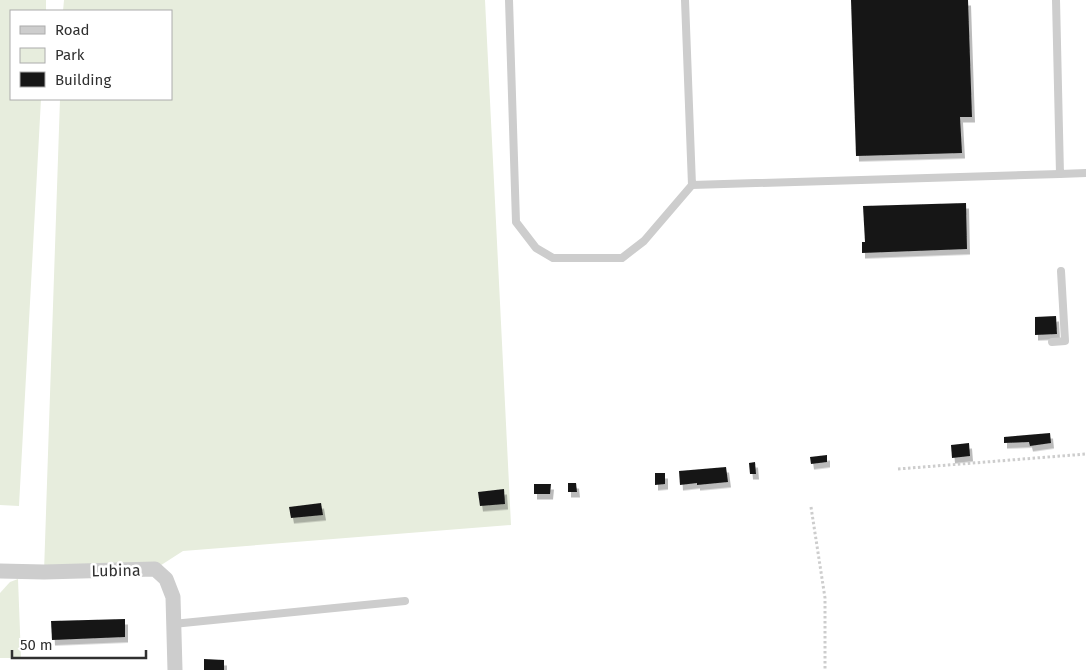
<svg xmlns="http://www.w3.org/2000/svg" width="1086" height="670" viewBox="0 0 1086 670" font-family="'Fira Sans',sans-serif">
<defs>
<filter id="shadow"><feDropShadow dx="3" dy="5.5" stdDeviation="0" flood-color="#0004"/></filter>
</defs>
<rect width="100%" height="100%" fill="#fff"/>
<!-- green -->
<g fill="#e7eddd">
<path d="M 0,0 L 46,0 L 46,11 L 11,11 L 11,99 L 41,99 L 19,506 L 0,505 Z"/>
<path d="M 64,0 L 485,0 L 511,525 L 183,551 L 155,569 L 44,572 L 60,99 L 171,99 L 171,11 L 63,11 Z"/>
<path d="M 18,579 L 21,658 L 0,658 L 0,593 L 10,582 Z"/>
</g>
<!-- building -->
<g fill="#171717" filter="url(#shadow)">
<path d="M 851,0 L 968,0 L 972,117 L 960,117 L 962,153 L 856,156 Z"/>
<path d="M 966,203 L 967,249 L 862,253 L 862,242 L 865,242 L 863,206 Z"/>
<path d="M 1056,316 L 1057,334 L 1035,335 L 1035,317 Z"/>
<path d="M 1050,433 L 1051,443 L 1030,446 L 1029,442 L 1004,443 L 1004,437 Z"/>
<path d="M 969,443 L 970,456 L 952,458 L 951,445 Z"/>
<path d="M 827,455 L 827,462 L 811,464 L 810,457 Z"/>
<path d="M 755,462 L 756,474 L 750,474 L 749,463 Z"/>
<path d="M 726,467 L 728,482 L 697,485 L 697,483 L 680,485 L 679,471 Z"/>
<path d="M 655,473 L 665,473 L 665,484 L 655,485 Z"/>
<path d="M 568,483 L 576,483 L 577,492 L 568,492 Z"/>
<path d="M 534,484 L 551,484 L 550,494 L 534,494 Z"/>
<path d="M 504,489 L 505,504 L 480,506 L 478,492 Z"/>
<path d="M 321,503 L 323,515 L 291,518 L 289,507 Z"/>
<path d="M 125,619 L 125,637 L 52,640 L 51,621 Z"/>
<path d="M 204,659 L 224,660 L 224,670 L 204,670 Z"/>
</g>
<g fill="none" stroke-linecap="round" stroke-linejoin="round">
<!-- path -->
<g stroke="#cdcdcd" stroke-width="3" stroke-dasharray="2.5 2.5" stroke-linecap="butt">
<path d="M 898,469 L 1086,454"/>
<path d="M 811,507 L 825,598 L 825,670"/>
</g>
<!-- service -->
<g stroke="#cdcdcd" stroke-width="8">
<path d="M 509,0 L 516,222 L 536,248 L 553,258 L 622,258 L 644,241 L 692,185"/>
<path d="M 685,0 L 692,185 L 1060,174"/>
<path d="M 1056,0 L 1060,174 L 1086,173"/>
<path d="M 1052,342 L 1065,341 L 1061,271"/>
<path d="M 173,624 L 405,601"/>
</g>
<!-- minor -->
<path stroke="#cdcdcd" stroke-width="15" d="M 0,571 L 44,572 L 155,569 L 166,579 L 173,597 L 175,670"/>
</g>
<g text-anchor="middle" stroke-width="5" stroke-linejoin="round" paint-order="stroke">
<!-- street labels -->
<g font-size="16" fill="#303030" stroke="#fff">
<text transform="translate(116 570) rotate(-1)" y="6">Lubina</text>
</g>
</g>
<!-- legend -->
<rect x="10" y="10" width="162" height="90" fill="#ffffff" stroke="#acacac"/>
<rect x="20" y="26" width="25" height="8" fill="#cdcdcd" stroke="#acacac"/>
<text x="55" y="35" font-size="15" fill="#303030">Road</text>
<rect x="20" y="48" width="25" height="15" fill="#e7eddd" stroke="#acacac"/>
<text x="55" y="60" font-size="15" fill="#303030">Park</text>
<rect x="20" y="72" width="25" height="15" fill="#171717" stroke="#acacac"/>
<text x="55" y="85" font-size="15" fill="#303030">Building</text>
<!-- scale -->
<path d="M12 650v8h134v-8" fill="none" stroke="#303030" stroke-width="2.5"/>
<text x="20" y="650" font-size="15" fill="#303030" stroke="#ffffff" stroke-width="4" paint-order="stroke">50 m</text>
</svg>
